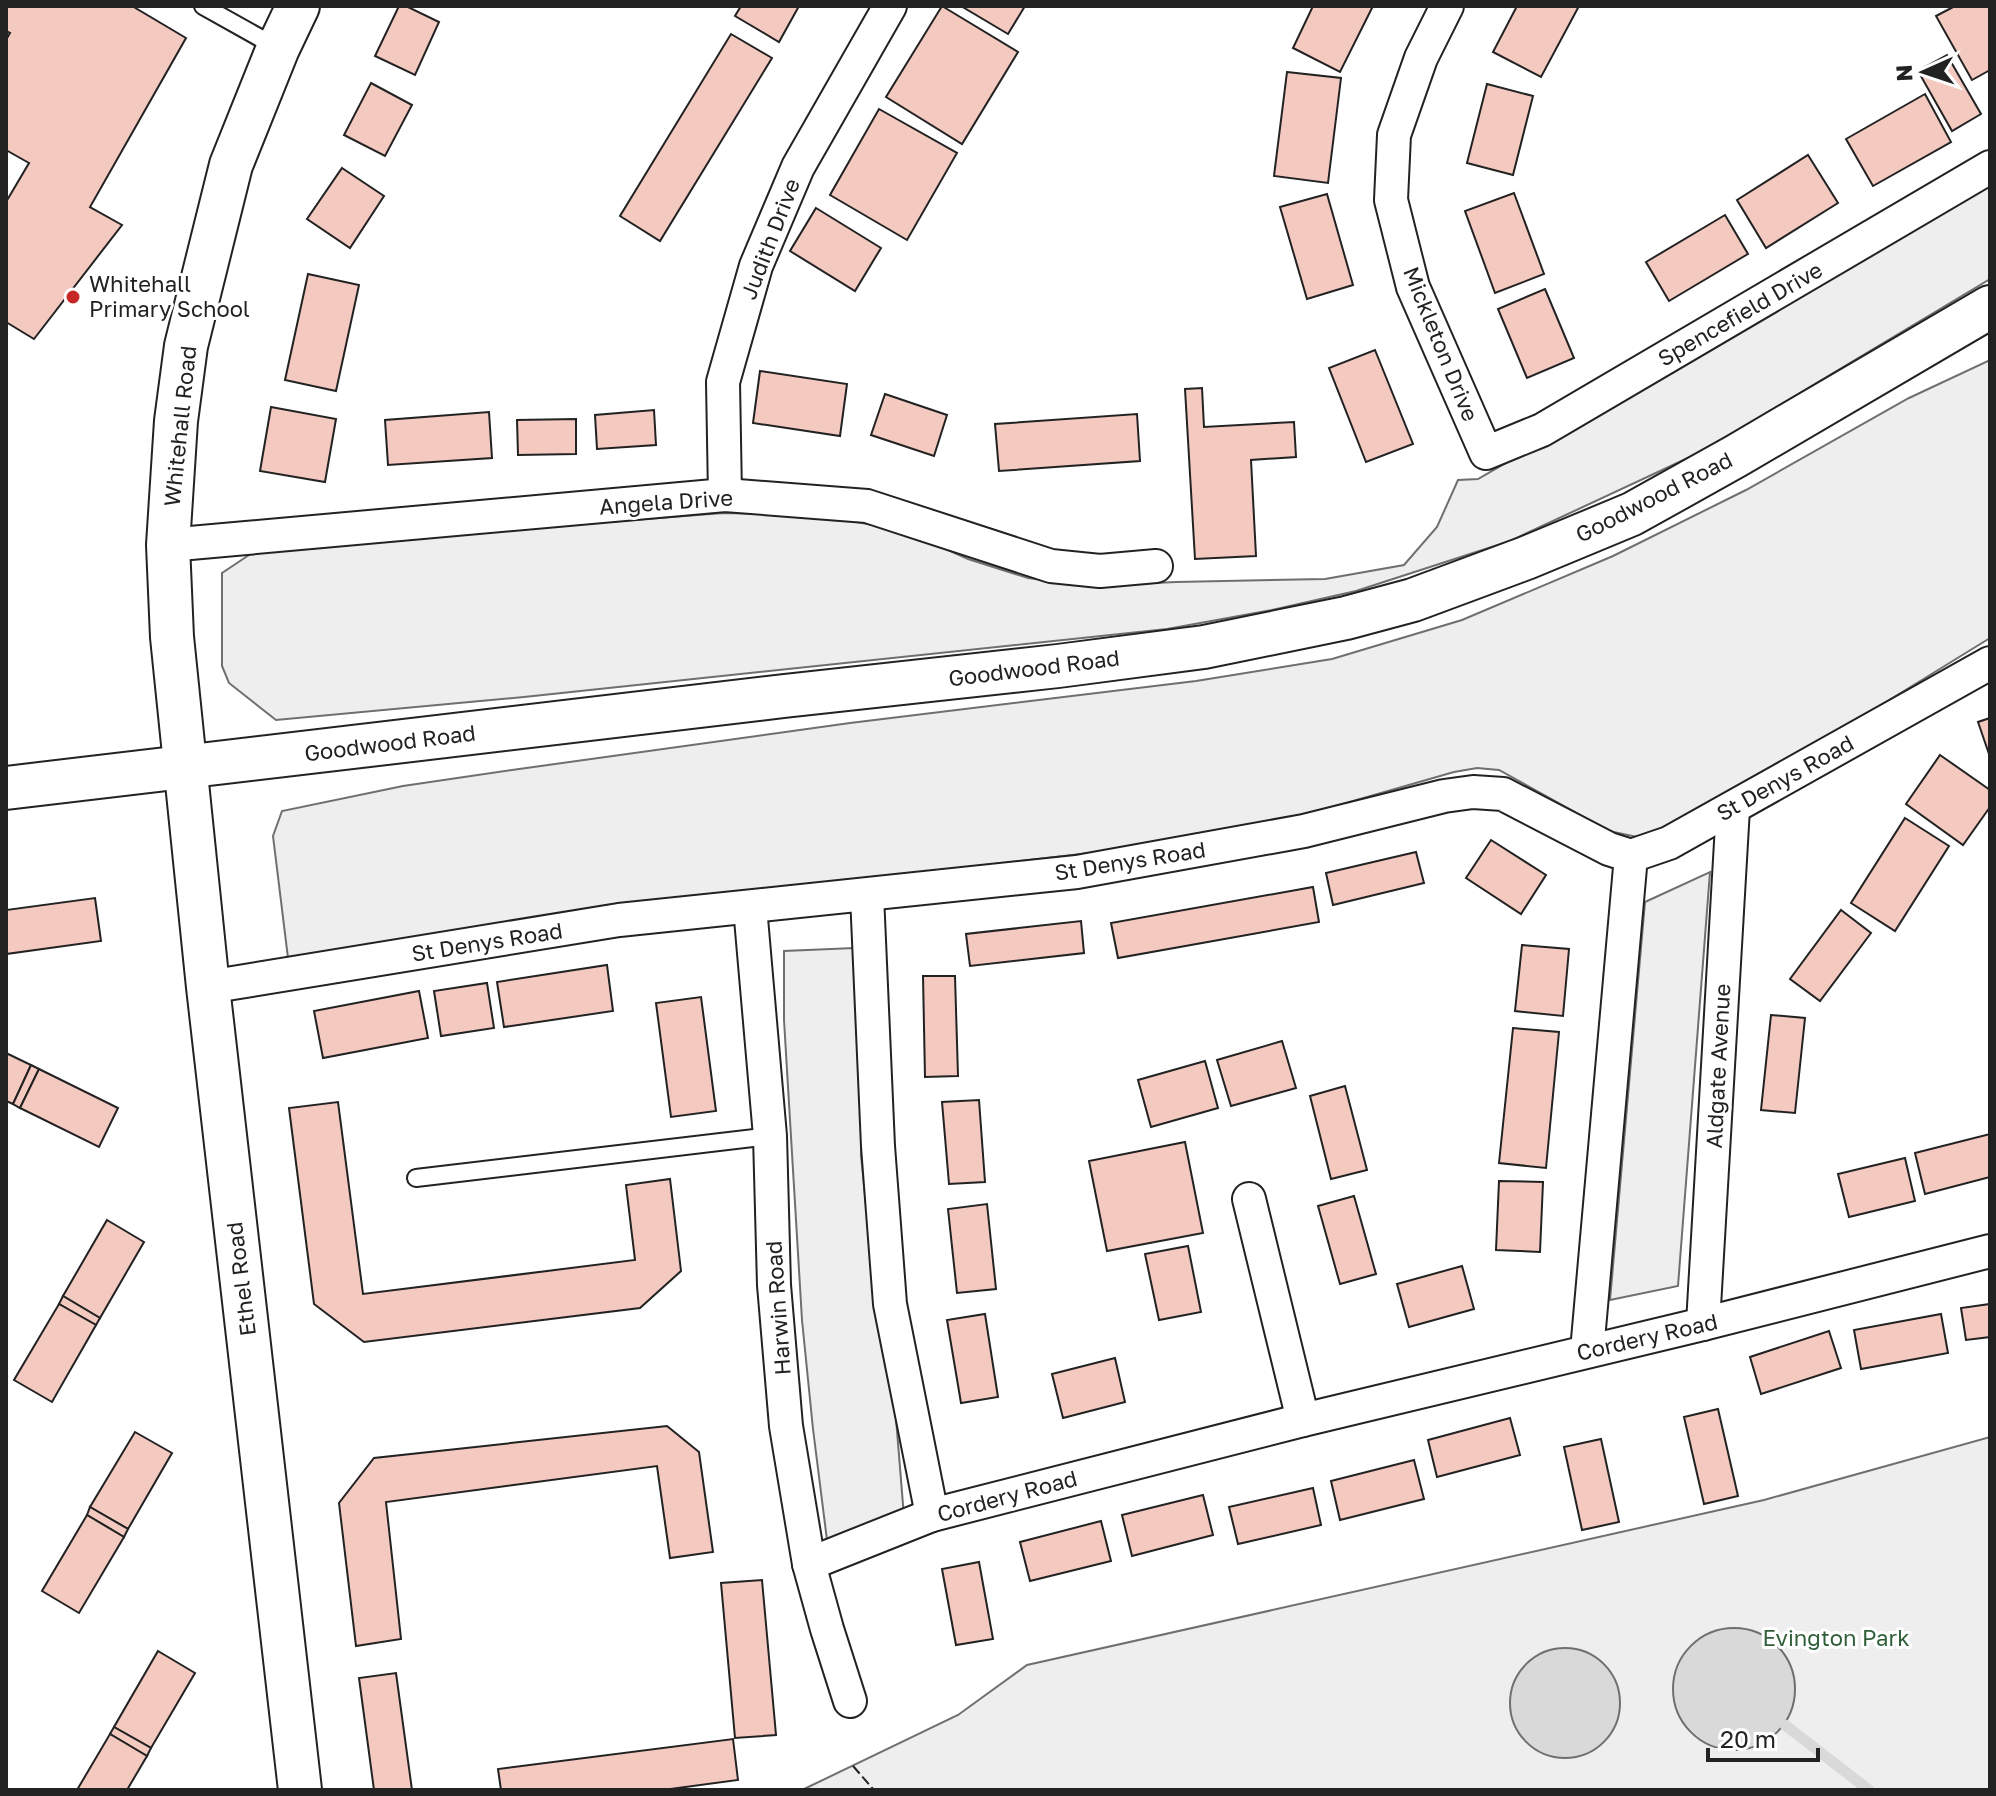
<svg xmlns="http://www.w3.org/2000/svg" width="1996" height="1796" viewBox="0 0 1996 1796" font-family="'Golos Text',sans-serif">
<rect width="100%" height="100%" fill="#fff"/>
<!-- green -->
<g fill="#eee" stroke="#6f6f6f" stroke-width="2">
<path d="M 1990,183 L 1990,279 L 1705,450 L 1510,541 L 1356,591 L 1272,610 L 1167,629 L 524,697 L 276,720 L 229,683 L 222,666 L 222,573 L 258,549 L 723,513 L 818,515 L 906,531 L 968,559 L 1028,578 L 1089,586 L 1176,582 L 1325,579 L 1404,565 L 1437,527 L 1458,480 L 1478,479 Z"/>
<path d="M 1990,360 L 1990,638 L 1839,731 L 1659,830 L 1637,837 L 1609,831 L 1499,770 L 1477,768 L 1454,772 L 1308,814 L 1107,851 L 616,908 L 288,958 L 273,836 L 282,811 L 403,786 L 512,770 L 850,723 L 1196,681 L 1332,659 L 1462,620 L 1613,556 L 1746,490 L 1909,398 Z"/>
<path d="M 1710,872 L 1678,1286 L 1610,1300 L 1645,902 Z"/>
<path d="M 854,948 L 861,1055 L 861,1155 L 876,1305 L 895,1406 L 904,1517 L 828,1548 L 813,1429 L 802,1320 L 784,1020 L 784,951 Z"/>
<path d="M 1990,1437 L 1990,1790 L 802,1790 L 958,1715 L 1027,1665 L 1764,1500 Z"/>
</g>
<!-- water -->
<g fill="#d9d9d9" stroke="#6f6f6f" stroke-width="2">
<circle cx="1734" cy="1689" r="61"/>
<circle cx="1565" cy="1703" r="55"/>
</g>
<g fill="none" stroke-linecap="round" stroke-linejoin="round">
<!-- stream -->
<path stroke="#d9d9d9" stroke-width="11" d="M 1785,1725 L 1869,1790"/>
</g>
<!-- building -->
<g fill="#f3c9c0" stroke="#222" stroke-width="2">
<path d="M 6,6 L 132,6 L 186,38 L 90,207 L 122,225 L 34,339 L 6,322 L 6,202 L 29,163 L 6,150 L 6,40 L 10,33 L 6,31 Z"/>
<path d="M 399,6 L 406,6 L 439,22 L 415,75 L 375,56 Z"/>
<path d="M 741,6 L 799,6 L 779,42 L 735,16 Z"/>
<path d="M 942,6 L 1018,52 L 962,144 L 886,97 Z"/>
<path d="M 961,6 L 1025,6 L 1008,34 Z"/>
<path d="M 1313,6 L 1373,6 L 1340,72 L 1293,48 Z"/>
<path d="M 1517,6 L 1579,6 L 1541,77 L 1493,52 Z"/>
<path d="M 1955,6 L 1990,6 L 1990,70 L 1972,80 L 1936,16 Z"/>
<path d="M 731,34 L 772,58 L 660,241 L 620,216 Z"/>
<path d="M 1947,55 L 1981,114 L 1952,131 L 1918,71 Z"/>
<path d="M 1287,72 L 1341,78 L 1328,183 L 1274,176 Z"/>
<path d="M 371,83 L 412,105 L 385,156 L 344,135 Z"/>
<path d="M 1487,84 L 1533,96 L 1513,175 L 1467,163 Z"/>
<path d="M 1925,94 L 1951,142 L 1873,186 L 1846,139 Z"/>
<path d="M 879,109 L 957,153 L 907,240 L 830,195 Z"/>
<path d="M 1808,155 L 1838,203 L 1766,248 L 1737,200 Z"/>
<path d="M 342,168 L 384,196 L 350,248 L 307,219 Z"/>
<path d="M 1514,193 L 1544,274 L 1495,293 L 1465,211 Z"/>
<path d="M 1327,194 L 1353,285 L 1307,299 L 1280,207 Z"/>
<path d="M 816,208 L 881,248 L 855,291 L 790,251 Z"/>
<path d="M 1725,215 L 1748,254 L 1669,301 L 1646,262 Z"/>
<path d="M 308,274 L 359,285 L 336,391 L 285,380 Z"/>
<path d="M 1545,289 L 1574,358 L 1527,378 L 1498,309 Z"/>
<path d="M 1375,350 L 1413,444 L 1366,462 L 1329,368 Z"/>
<path d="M 760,371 L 847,384 L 840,436 L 753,423 Z"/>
<path d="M 1202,388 L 1204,427 L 1294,422 L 1296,457 L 1251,460 L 1256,556 L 1195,559 L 1185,389 Z"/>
<path d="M 885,394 L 947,415 L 934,456 L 871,435 Z"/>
<path d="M 271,407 L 336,419 L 325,482 L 260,471 Z"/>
<path d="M 654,410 L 656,445 L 597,449 L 595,415 Z"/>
<path d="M 489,412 L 492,458 L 388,465 L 385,420 Z"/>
<path d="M 1137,414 L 1140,461 L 999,471 L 995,424 Z"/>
<path d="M 576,419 L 576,454 L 518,455 L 517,420 Z"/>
<path d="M 1990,718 L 1990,754 L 1989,754 L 1978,722 Z"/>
<path d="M 1940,755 L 1990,790 L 1990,807 L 1963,845 L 1906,804 Z"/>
<path d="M 1905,818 L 1949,846 L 1895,931 L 1851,903 Z"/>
<path d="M 1491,840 L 1546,875 L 1521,914 L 1466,878 Z"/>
<path d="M 1416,852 L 1424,883 L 1333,905 L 1326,873 Z"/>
<path d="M 1313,887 L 1319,922 L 1118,958 L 1111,923 Z"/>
<path d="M 95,898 L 101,941 L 6,954 L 6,910 Z"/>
<path d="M 1841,910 L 1871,933 L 1820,1001 L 1790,979 Z"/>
<path d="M 1081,921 L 1084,953 L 970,966 L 966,934 Z"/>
<path d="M 1522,945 L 1569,949 L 1563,1016 L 1515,1011 Z"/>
<path d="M 607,965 L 613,1011 L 504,1027 L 497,982 Z"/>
<path d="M 923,976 L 955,976 L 958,1076 L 925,1077 Z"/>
<path d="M 487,983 L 494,1028 L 441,1036 L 434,991 Z"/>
<path d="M 419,991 L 428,1038 L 323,1058 L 314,1011 Z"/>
<path d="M 701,997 L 716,1111 L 671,1117 L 656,1003 Z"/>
<path d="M 1771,1015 L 1805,1018 L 1795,1113 L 1761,1110 Z"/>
<path d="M 1513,1028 L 1559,1032 L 1546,1168 L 1499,1163 Z"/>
<path d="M 1282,1041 L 1296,1088 L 1231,1106 L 1217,1060 Z"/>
<path d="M 6,1053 L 31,1065 L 13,1104 L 6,1101 Z"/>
<path d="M 1205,1061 L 1218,1108 L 1151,1127 L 1138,1080 Z"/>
<path d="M 31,1065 L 39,1069 L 20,1108 L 13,1104 Z"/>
<path d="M 39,1069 L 118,1108 L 99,1147 L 20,1108 Z"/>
<path d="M 1345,1086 L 1367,1170 L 1331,1179 L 1310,1096 Z"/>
<path d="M 979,1100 L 985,1182 L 949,1184 L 942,1102 Z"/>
<path d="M 338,1102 L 363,1294 L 635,1260 L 626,1185 L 670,1179 L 681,1271 L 640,1308 L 364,1342 L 314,1304 L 289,1108 Z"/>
<path d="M 1990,1134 L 1990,1177 L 1925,1194 L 1915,1153 Z"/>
<path d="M 1185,1142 L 1203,1233 L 1107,1251 L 1089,1161 Z"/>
<path d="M 1905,1158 L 1915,1201 L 1849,1217 L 1838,1174 Z"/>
<path d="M 1499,1181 L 1543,1182 L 1540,1252 L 1496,1250 Z"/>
<path d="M 1354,1196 L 1376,1274 L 1340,1284 L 1318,1206 Z"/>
<path d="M 987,1204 L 996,1289 L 957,1293 L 948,1209 Z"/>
<path d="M 107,1220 L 144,1242 L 100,1318 L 63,1296 Z"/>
<path d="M 1188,1246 L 1201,1312 L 1159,1320 L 1145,1254 Z"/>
<path d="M 1462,1266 L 1474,1309 L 1409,1327 L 1397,1284 Z"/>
<path d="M 63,1296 L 100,1318 L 96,1325 L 59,1304 Z"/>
<path d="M 59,1304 L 96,1325 L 52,1402 L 14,1380 Z"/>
<path d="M 1990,1304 L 1990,1337 L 1966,1340 L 1961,1308 Z"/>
<path d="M 985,1314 L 998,1397 L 961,1403 L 947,1320 Z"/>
<path d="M 1941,1314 L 1948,1353 L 1861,1369 L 1854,1330 Z"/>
<path d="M 1829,1331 L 1841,1368 L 1761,1394 L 1750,1357 Z"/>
<path d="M 1115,1358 L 1125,1402 L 1063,1418 L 1052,1374 Z"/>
<path d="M 1718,1409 L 1738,1496 L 1704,1504 L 1684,1417 Z"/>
<path d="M 1510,1418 L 1520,1455 L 1437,1477 L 1428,1440 Z"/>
<path d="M 667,1426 L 699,1452 L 713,1552 L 670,1558 L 657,1466 L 386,1502 L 401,1639 L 356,1646 L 339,1503 L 374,1458 Z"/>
<path d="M 135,1432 L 172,1453 L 128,1529 L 90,1507 Z"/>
<path d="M 1601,1439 L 1619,1522 L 1582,1530 L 1564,1447 Z"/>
<path d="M 1414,1460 L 1424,1499 L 1340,1520 L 1331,1481 Z"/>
<path d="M 1313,1488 L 1321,1525 L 1238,1544 L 1229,1507 Z"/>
<path d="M 1203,1495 L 1213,1535 L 1132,1556 L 1122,1515 Z"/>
<path d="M 90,1507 L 128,1529 L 124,1537 L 87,1515 Z"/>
<path d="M 87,1515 L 124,1537 L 79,1613 L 42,1591 Z"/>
<path d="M 1101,1521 L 1111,1561 L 1030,1581 L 1020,1542 Z"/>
<path d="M 979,1562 L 993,1639 L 956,1645 L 942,1569 Z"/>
<path d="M 762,1580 L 776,1735 L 735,1738 L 721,1583 Z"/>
<path d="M 158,1651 L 195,1673 L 151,1748 L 114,1727 Z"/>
<path d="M 396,1673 L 412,1790 L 374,1790 L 359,1678 Z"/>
<path d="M 114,1727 L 151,1748 L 147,1756 L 110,1734 Z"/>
<path d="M 110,1734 L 147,1756 L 127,1790 L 77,1790 Z"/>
<path d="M 733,1739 L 738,1780 L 663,1790 L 501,1790 L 498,1769 Z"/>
</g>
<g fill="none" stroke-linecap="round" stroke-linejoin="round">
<defs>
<g id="service">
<path d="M 203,6 L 278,48"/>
<path d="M 416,1178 L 770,1136"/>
</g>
<g id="minor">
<path d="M 1447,6 L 1421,58 L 1394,135 L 1391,200 L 1413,287 L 1486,453 L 1542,430 L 1990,167"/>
<path d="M 725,495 L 723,382 L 756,266 L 798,167 L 890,6"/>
<path d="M 168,545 L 725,495 L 867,506 L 1051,566 L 1100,571 L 1156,566"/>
<path d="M 867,895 L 878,1146 L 890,1304 L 932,1515"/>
<path d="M 750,907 L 770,1136 L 774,1285 L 786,1426 L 809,1564 L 827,1629 L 850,1701"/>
<path d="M 208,987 L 619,920 L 1077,872 L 1304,831 L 1444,796 L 1473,792 L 1503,794 L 1609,849 L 1631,856 L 1669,843 L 1990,663"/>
<path d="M 1249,1199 L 1303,1420"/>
<path d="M 1703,1324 L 1733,808"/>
<path d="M 1587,1351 L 1631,856"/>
<path d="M 809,1564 L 932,1515 L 1303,1420 L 1703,1324 L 1990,1251"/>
</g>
<g id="tertiary">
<path d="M 298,6 L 278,48 L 231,165 L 186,346 L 176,421 L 168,545 L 172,637 L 208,987 L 300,1790"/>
<path d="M 6,788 L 784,696 L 1058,666 L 1204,647 L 1346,618 L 1413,600 L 1526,558 L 1632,514 L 1736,456 L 1990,307"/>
</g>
</defs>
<!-- service casing -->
<use href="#service" stroke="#222" stroke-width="20"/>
<!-- minor casing -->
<use href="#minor" stroke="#222" stroke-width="36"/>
<!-- tertiary casing -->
<use href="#tertiary" stroke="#222" stroke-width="46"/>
<!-- service -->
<use href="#service" stroke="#fff" stroke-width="16"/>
<!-- minor -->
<use href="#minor" stroke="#fff" stroke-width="32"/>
<!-- tertiary -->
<use href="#tertiary" stroke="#fff" stroke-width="42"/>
<!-- fence -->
<path stroke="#222" stroke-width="2" stroke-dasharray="10 4" stroke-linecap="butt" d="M 853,1766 L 874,1790"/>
</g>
<!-- markers -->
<circle fill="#c62828" stroke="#fff" stroke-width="3" cx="73" cy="297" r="8"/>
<g text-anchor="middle" stroke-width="6" stroke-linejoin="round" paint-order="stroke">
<!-- street labels -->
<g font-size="22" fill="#222" stroke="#fff">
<text transform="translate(770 239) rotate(-69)" y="8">Judith Drive</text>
<text transform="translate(1740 314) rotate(-30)" y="8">Spencefield Drive</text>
<text transform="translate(1441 344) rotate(68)" y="8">Mickleton Drive</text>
<text transform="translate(180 426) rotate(-84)" y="8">Whitehall Road</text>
<text transform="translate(1654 497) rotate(-27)" y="8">Goodwood Road</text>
<text transform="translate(666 502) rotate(-4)" y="8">Angela Drive</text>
<text transform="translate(1034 668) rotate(-7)" y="8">Goodwood Road</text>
<text transform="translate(390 743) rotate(-7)" y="8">Goodwood Road</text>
<text transform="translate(1785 778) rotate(-29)" y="8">St Denys Road</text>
<text transform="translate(1130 861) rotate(-9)" y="8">St Denys Road</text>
<text transform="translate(487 942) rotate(-9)" y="8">St Denys Road</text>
<text transform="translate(1718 1066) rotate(-87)" y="8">Aldgate Avenue</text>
<text transform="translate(241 1279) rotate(-97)" y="8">Ethel Road</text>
<text transform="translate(778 1308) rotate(-94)" y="8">Harwin Road</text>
<text transform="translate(1647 1337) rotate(-13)" y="8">Cordery Road</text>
<text transform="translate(1007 1496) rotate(-15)" y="8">Cordery Road</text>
</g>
<!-- poi labels -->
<g font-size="22" fill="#222" stroke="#fff" text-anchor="start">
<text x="89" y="292">Whitehall<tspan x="89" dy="25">Primary School</tspan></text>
</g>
<!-- park labels -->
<g font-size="22" fill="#2f5e38" stroke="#fff">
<text x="1836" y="1646">Evington Park</text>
</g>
</g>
<!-- border -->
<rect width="1996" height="1796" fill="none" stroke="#222222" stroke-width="16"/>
<!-- north arrow -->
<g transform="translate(1924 72) rotate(267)" stroke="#ffffff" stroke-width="6" paint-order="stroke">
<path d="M0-6L14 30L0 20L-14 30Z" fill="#222222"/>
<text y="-12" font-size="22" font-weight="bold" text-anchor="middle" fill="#222222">N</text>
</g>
<!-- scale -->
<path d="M1708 1748v12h110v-12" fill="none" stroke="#222222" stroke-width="4"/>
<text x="1720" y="1748" font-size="24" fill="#222222" stroke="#ffffff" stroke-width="6" paint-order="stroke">20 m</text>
</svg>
